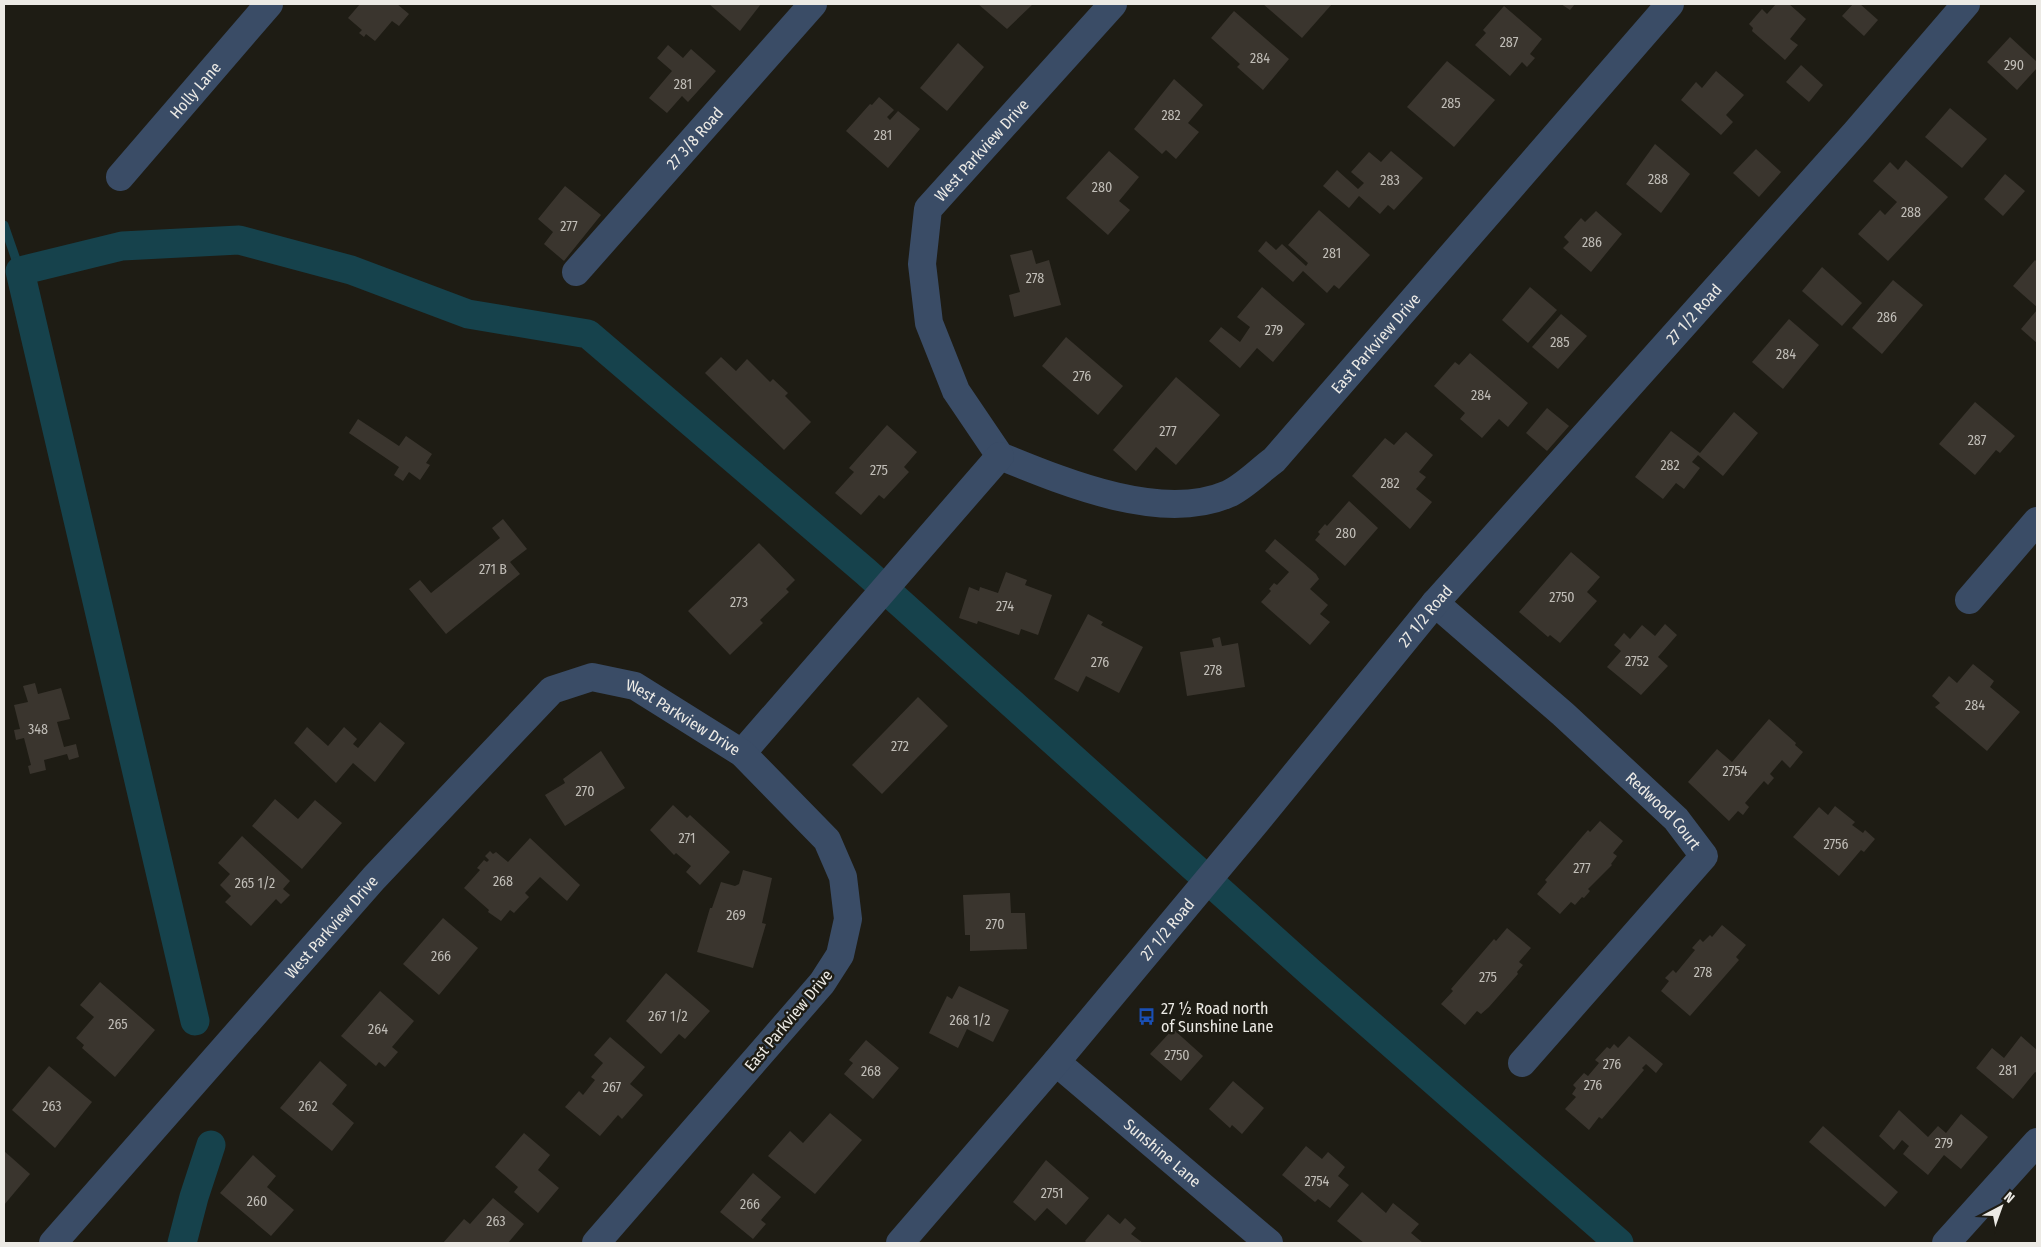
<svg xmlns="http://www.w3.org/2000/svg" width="2041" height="1247" viewBox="0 0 2041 1247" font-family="'Fira Sans Condensed',sans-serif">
<rect width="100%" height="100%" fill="#1e1c14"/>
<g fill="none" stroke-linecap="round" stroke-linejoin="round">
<!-- stream -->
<path stroke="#16424c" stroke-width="9" d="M 4,225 L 20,271"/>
<!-- canal -->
<g stroke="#16424c" stroke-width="29">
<path d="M 195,1021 L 20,271 L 122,246 L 239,240 L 351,270 L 468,314 L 588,334 L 866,572 L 1310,972 L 1619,1243"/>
<path d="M 182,1243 L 194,1197 L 211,1145"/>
</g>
</g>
<!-- building -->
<g fill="#3a352e">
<path d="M 360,4 L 397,4 L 409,14 L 399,26 L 392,21 L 375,41 L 366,34 L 364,37 L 359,33 L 362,30 L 348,18 Z"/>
<path d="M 709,4 L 761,4 L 740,31 Z"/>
<path d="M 978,4 L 1033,4 L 1007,29 Z"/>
<path d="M 1263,4 L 1332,4 L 1302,38 Z"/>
<path d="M 1561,4 L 1575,4 L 1570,10 Z"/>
<path d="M 1776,4 L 1789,4 L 1806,19 L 1790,39 L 1798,45 L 1785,60 L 1752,31 L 1753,28 L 1749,24 L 1762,9 L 1767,14 Z"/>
<path d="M 1853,4 L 1860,4 L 1878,20 L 1864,36 L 1842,16 Z"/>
<path d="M 1504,6 L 1542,39 L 1530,54 L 1535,58 L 1527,67 L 1522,62 L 1510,76 L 1475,45 L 1486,33 L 1483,30 Z"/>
<path d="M 1234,11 L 1289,59 L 1263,90 L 1237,67 L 1240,64 L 1211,38 Z"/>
<path d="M 2010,37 L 2037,62 L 2037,68 L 2017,90 L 1987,62 Z"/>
<path d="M 958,43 L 984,67 L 947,111 L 920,88 Z"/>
<path d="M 668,45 L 683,58 L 691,49 L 716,71 L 688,102 L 682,96 L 667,113 L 649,98 L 672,71 L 657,58 Z"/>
<path d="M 1447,61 L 1495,100 L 1454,147 L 1407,107 Z"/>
<path d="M 1801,65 L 1823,85 L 1809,102 L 1786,82 Z"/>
<path d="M 1716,71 L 1744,95 L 1726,115 L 1733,122 L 1721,135 L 1681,100 L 1696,82 L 1702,88 Z"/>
<path d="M 1174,79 L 1203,105 L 1188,123 L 1199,132 L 1176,159 L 1166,150 L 1162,154 L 1134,129 Z"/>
<path d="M 879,97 L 894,110 L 887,117 L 890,120 L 898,111 L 920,129 L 888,168 L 846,131 L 870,104 L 872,105 Z"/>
<path d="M 1950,108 L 1987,139 L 1962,168 L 1925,137 Z"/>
<path d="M 1655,144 L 1690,174 L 1661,213 L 1626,184 Z"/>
<path d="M 1756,149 L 1781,172 L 1759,197 L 1733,173 Z"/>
<path d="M 1109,151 L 1139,177 L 1119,201 L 1130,210 L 1108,235 L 1066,198 Z"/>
<path d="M 1391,151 L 1423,178 L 1394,210 L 1388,205 L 1380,214 L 1359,196 L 1349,208 L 1323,186 L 1337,170 L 1358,189 L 1364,183 L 1351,172 L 1369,152 L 1381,162 Z"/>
<path d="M 1906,160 L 1948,197 L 1888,261 L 1858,234 L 1880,210 L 1885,215 L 1897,202 L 1873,181 L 1890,162 L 1898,170 Z"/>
<path d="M 2005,174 L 2025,191 L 2003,216 L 1984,199 Z"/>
<path d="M 565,186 L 601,215 L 564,261 L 544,244 L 553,232 L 538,219 Z"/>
<path d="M 1319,210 L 1370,255 L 1339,289 L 1334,285 L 1327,293 L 1303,271 L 1293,282 L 1258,251 L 1266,241 L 1276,250 L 1282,244 L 1306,266 L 1308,263 L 1288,245 Z"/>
<path d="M 1596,211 L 1622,234 L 1591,272 L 1563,248 L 1569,242 L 1564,237 L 1581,218 L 1585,222 Z"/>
<path d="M 1032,250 L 1036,264 L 1049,260 L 1061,305 L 1014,317 L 1009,295 L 1020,292 L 1010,255 Z"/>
<path d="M 2035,260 L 2037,262 L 2037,307 L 2013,286 Z"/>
<path d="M 1822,267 L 1862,303 L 1842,326 L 1802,291 Z"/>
<path d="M 1893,280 L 1923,305 L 1882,354 L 1852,328 Z"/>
<path d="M 1262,287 L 1305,324 L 1273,362 L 1257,348 L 1240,368 L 1209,341 L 1221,327 L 1240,342 L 1250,327 L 1237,317 Z"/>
<path d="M 1530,287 L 1557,310 L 1528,343 L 1502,320 Z"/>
<path d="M 2037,310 L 2037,343 L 2021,329 Z"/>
<path d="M 1561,314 L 1587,336 L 1558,369 L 1532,347 Z"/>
<path d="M 1789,319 L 1819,345 L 1783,389 L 1752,362 Z"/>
<path d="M 1066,337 L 1123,386 L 1098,415 L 1042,366 Z"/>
<path d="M 1470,353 L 1528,403 L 1508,427 L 1499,419 L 1482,438 L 1460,419 L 1465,413 L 1434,386 L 1455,362 L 1459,365 Z"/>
<path d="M 721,357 L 736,371 L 747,359 L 770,382 L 773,379 L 788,393 L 785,396 L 811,422 L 784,450 L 705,373 Z"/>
<path d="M 1176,377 L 1220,415 L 1176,465 L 1156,447 L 1136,471 L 1113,450 Z"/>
<path d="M 1975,402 L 2015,436 L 2000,453 L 1996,450 L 1975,475 L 1939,444 Z"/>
<path d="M 1547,408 L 1569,426 L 1547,451 L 1526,433 Z"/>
<path d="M 1734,412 L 1758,433 L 1723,476 L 1698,455 L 1692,462 L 1700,468 L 1684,489 L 1676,483 L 1663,499 L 1635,477 L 1671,431 L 1700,453 Z"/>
<path d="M 358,419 L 399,446 L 406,436 L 432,454 L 426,463 L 430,465 L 420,480 L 409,472 L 403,481 L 394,475 L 399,467 L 349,433 Z"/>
<path d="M 887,425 L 917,452 L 904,467 L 909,472 L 884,499 L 879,495 L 861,515 L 835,493 L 854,472 L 849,468 Z"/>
<path d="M 1406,432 L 1433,455 L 1419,472 L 1426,477 L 1416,489 L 1432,502 L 1410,529 L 1352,476 L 1385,438 L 1394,445 Z"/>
<path d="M 1349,501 L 1378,528 L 1345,566 L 1315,540 L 1320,534 L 1318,532 L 1325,524 L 1327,526 Z"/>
<path d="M 503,519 L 527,549 L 510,562 L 520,574 L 446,634 L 409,589 L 420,580 L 431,593 L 500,538 L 492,528 Z"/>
<path d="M 1275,539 L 1316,574 L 1319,579 L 1310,589 L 1328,605 L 1320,614 L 1330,622 L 1310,645 L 1261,602 L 1271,591 L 1269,589 L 1274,583 L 1277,585 L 1289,572 L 1265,551 Z"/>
<path d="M 759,543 L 795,580 L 786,589 L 789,592 L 760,620 L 763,623 L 730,655 L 688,611 Z"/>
<path d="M 1571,552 L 1600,577 L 1587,592 L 1597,601 L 1560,643 L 1550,635 L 1548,637 L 1519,612 Z"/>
<path d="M 1006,572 L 1027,580 L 1025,585 L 1052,595 L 1038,635 L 1021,629 L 1019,635 L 978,621 L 977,624 L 959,618 L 969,587 L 979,591 L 980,587 L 998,593 Z"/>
<path d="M 1088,614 L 1103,622 L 1101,625 L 1143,647 L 1119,693 L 1086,676 L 1078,692 L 1054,679 Z"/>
<path d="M 1665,624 L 1677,635 L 1658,657 L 1668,666 L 1641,695 L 1607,667 L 1621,651 L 1614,645 L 1624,633 L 1630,639 L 1642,625 L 1655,636 Z"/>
<path d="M 1220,637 L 1222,646 L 1238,643 L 1245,687 L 1187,696 L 1180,652 L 1214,647 L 1212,639 Z"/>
<path d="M 1973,664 L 1994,681 L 1990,687 L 2020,712 L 1987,751 L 1935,707 L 1940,703 L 1932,696 L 1949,676 L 1957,683 Z"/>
<path d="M 35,683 L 38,694 L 61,688 L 70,719 L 57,722 L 64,747 L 76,744 L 79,757 L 69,760 L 67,754 L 44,760 L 46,770 L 30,774 L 28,766 L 31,765 L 24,738 L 16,740 L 14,730 L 20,729 L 14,705 L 28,702 L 23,686 Z"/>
<path d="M 918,697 L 948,726 L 882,794 L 852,765 Z"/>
<path d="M 1769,719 L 1796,743 L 1795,745 L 1803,752 L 1790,768 L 1782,760 L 1770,774 L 1774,778 L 1768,785 L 1764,781 L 1745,803 L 1749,807 L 1743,815 L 1738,811 L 1729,821 L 1688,782 L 1717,749 L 1732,762 Z"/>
<path d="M 380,722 L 405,743 L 375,782 L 353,763 L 336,783 L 294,743 L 307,727 L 328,746 L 344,727 L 357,739 L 353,744 L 358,748 Z"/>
<path d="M 601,751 L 625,788 L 565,826 L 545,795 L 565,783 L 563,779 Z"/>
<path d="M 275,799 L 298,819 L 315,800 L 342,823 L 302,869 L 252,826 Z"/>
<path d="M 673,805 L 687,818 L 690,815 L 730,852 L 700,885 L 686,872 L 691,866 L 676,853 L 674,855 L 650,830 Z"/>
<path d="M 1835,806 L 1855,822 L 1852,825 L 1863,833 L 1865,830 L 1875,839 L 1864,852 L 1861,850 L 1839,876 L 1793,837 L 1819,807 L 1828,815 Z"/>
<path d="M 1600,821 L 1623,841 L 1613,853 L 1617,856 L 1611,864 L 1612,865 L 1588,889 L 1590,891 L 1584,898 L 1582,897 L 1575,905 L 1571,902 L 1560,914 L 1537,894 L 1547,882 L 1545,880 L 1588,830 L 1590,832 Z"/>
<path d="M 242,836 L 290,881 L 283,889 L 290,895 L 281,904 L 276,899 L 251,926 L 225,902 L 231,896 L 220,885 L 230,874 L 218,863 Z"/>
<path d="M 530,838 L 580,885 L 567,901 L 540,877 L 525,893 L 529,897 L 514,913 L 510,910 L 501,921 L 488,912 L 489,910 L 464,888 L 480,870 L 477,868 L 484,860 L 487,862 L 489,860 L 485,856 L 490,851 L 493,854 L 496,852 L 508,862 Z"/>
<path d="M 743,870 L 772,878 L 762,923 L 766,924 L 753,968 L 697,952 L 710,908 L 712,908 L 721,882 L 735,886 L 739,884 Z"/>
<path d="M 1010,893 L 1011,913 L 1025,913 L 1027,949 L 970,951 L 970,935 L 965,935 L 963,895 Z"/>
<path d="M 443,918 L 478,948 L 439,995 L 403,964 Z"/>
<path d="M 1722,925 L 1746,945 L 1736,957 L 1739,960 L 1690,1016 L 1661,991 L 1669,981 L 1665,978 L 1673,970 L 1676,973 L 1695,950 L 1692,948 L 1700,939 L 1703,942 L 1710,935 L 1712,937 Z"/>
<path d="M 1507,928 L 1531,948 L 1519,962 L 1523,965 L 1517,972 L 1518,974 L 1489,1007 L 1481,1014 L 1477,1011 L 1465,1025 L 1441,1004 L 1453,991 L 1451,989 L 1494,939 L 1496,941 Z"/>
<path d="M 666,973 L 710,1011 L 685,1039 L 679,1034 L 661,1054 L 626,1021 Z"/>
<path d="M 100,982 L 155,1030 L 115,1077 L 82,1048 L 84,1045 L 76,1038 L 94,1017 L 80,1005 Z"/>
<path d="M 959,986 L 1009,1010 L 993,1042 L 967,1029 L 958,1048 L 929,1033 L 947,996 L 952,999 Z"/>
<path d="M 380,991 L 414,1021 L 392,1047 L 398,1052 L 385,1067 L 379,1062 L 376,1066 L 341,1036 Z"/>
<path d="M 1173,1029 L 1203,1056 L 1181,1081 L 1150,1054 Z"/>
<path d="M 1629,1036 L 1663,1064 L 1656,1073 L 1646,1064 L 1642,1068 L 1644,1070 L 1602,1119 L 1599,1117 L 1589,1130 L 1565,1109 L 1576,1097 L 1572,1094 L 1576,1088 L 1573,1085 L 1584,1073 L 1588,1076 L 1599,1063 L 1595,1060 L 1607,1047 L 1610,1049 L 1614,1044 L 1618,1048 Z"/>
<path d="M 2021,1036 L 2037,1050 L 2037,1073 L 2035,1072 L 2013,1099 L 1976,1068 L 1992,1048 L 2004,1058 Z"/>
<path d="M 610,1037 L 645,1067 L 630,1084 L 643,1095 L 622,1119 L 618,1115 L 600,1136 L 565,1107 L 579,1091 L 583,1095 L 595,1080 L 591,1077 L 603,1063 L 594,1055 Z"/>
<path d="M 866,1040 L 899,1068 L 873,1099 L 844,1074 L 853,1063 L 849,1060 Z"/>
<path d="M 320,1061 L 347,1085 L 332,1104 L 354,1123 L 332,1151 L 280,1108 Z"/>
<path d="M 49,1066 L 92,1102 L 55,1148 L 12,1110 Z"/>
<path d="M 1233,1081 L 1264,1108 L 1242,1134 L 1232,1125 L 1230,1128 L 1209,1109 Z"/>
<path d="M 1899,1110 L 1928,1137 L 1938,1126 L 1946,1133 L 1961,1114 L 1988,1137 L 1961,1169 L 1944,1155 L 1928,1175 L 1903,1154 L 1909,1146 L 1902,1140 L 1894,1150 L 1879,1136 Z"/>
<path d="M 830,1113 L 862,1140 L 815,1194 L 768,1156 L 790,1131 L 803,1143 Z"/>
<path d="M 1823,1126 L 1898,1192 L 1885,1207 L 1809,1142 Z"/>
<path d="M 524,1133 L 550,1155 L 538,1170 L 559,1188 L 538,1213 L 514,1192 L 518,1187 L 495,1167 Z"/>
<path d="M 1306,1146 L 1322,1159 L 1328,1152 L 1345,1167 L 1338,1176 L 1349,1185 L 1330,1208 L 1318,1199 L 1315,1202 L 1282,1175 Z"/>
<path d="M 4,1151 L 30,1174 L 4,1205 Z"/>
<path d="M 253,1155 L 276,1176 L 267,1187 L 294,1210 L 271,1236 L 220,1193 Z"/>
<path d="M 1046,1160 L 1089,1198 L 1066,1225 L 1047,1208 L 1035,1221 L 1013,1202 Z"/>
<path d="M 753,1173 L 781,1197 L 761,1220 L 766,1224 L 753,1239 L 720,1212 Z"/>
<path d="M 1362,1192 L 1386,1213 L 1393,1203 L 1419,1224 L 1411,1233 L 1423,1243 L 1364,1243 L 1337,1221 Z"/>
<path d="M 493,1198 L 524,1224 L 508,1243 L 443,1243 L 464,1219 L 470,1224 Z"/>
<path d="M 1108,1214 L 1120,1224 L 1125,1218 L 1136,1228 L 1131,1234 L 1143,1243 L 1087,1243 L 1085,1241 Z"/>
</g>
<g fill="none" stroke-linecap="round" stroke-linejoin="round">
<!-- minor -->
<g stroke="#3a4c66" stroke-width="28">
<path id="s1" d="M 120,177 L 269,4"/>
<path id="s2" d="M 576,272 L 813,4"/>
<path id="s3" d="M 1000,456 C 1064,482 1161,523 1228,494 C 1244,487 1260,470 1274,460 L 1670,4"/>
<path id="s4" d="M 1000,456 L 956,391 L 929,323 L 922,264 L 928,209 L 1113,4"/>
<path d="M 1969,600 L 2037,521"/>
<path id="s5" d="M 1435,603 L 1563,714 L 1676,819 L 1704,856 L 1522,1063"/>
<path d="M 742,753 L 1000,456"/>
<path id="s6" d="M 1056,1062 L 1269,1243"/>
<path id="s7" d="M 53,1243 L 374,878 L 552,690 L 592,677 L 635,686 L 742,753 L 827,840 L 843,877 L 848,919 L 840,955 L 822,983 L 596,1243"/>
<path id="s8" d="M 900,1243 L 1056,1062 L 1257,821 L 1435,603 L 1856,132 L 1966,4"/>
<path d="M 1946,1243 L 2037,1142"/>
</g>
</g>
<!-- icons -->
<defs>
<symbol id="bus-bare" viewBox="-9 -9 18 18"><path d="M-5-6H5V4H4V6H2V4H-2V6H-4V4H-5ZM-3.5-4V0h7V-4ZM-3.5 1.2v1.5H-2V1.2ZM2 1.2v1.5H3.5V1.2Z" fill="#1a4fb4" stroke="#1e1c14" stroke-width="2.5" paint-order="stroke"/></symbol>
</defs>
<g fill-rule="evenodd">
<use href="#bus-bare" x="1134" y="1004" width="25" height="25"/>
</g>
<g text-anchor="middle" stroke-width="5" stroke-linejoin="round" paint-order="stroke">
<!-- number labels -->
<g font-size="14" fill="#c0bdb7">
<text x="1509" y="47">287</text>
<text x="1260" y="63">284</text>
<text x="2014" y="70">290</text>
<text x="683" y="89">281</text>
<text x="1451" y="108">285</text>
<text x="1171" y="120">282</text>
<text x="883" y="140">281</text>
<text x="1658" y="184">288</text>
<text x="1390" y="185">283</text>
<text x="1102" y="192">280</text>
<text x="1911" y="217">288</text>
<text x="569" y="231">277</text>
<text x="1592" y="247">286</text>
<text x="1332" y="258">281</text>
<text x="1035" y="283">278</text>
<text x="1887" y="322">286</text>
<text x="1274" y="335">279</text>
<text x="1560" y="347">285</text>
<text x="1786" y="359">284</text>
<text x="1082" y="381">276</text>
<text x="1481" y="400">284</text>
<text x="1168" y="436">277</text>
<text x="1977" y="445">287</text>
<text x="1670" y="470">282</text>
<text x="879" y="475">275</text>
<text x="1390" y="488">282</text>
<text x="1346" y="538">280</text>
<text x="493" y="574">271 B</text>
<text x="1562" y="602">2750</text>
<text x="739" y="607">273</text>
<text x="1005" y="611">274</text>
<text x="1637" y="666">2752</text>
<text x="1100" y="667">276</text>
<text x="1213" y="675">278</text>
<text x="1975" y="710">284</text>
<text x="38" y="734">348</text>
<text x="900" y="751">272</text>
<text x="1735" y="776">2754</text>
<text x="585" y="796">270</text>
<text x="687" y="843">271</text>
<text x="1836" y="849">2756</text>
<text x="1582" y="873">277</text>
<text x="503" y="886">268</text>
<text x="255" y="888">265 1/2</text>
<text x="736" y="920">269</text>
<text x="995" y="929">270</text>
<text x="441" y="961">266</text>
<text x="1703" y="977">278</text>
<text x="1488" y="982">275</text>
<text x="668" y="1021">267 1/2</text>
<text x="970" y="1025">268 1/2</text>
<text x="118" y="1029">265</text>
<text x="378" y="1034">264</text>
<text x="1177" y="1060">2750</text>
<text x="1612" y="1069">276</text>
<text x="2008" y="1075">281</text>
<text x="871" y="1076">268</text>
<text x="1593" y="1090">276</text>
<text x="612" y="1092">267</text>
<text x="52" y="1111">263</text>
<text x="308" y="1111">262</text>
<text x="1944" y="1148">279</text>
<text x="1317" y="1186">2754</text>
<text x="1052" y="1198">2751</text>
<text x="257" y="1206">260</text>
<text x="750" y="1209">266</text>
<text x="496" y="1226">263</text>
</g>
<!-- street labels -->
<g font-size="16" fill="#eceae5" stroke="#1e1c14">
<text dy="6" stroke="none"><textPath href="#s1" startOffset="115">Holly Lane</textPath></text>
<text dy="6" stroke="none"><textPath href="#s2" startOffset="179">27 3/8 Road</textPath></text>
<text dy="6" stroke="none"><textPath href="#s4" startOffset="346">West Parkview Drive</textPath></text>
<text dy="6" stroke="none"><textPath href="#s8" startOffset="1222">27 1/2 Road</textPath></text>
<text dy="6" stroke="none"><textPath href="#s3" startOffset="449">East Parkview Drive</textPath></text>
<text dy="6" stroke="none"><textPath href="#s8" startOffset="818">27 1/2 Road</textPath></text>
<text dy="6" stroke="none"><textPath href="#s7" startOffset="888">West Parkview Drive</textPath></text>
<text dy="6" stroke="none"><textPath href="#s5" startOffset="309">Redwood Court</textPath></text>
<text dy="6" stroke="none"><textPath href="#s7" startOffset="421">West Parkview Drive</textPath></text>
<text dy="6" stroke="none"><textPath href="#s8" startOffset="412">27 1/2 Road</textPath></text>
<text transform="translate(788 1020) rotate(-50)" y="6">East Parkview Drive</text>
<text dy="6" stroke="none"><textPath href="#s6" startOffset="140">Sunshine Lane</textPath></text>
</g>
<!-- poi labels -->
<g font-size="16" fill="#eceae5" stroke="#1e1c14" text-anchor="start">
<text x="1161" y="1014">27 ½ Road north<tspan x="1161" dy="18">of Sunshine Lane</tspan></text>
</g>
</g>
<!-- border -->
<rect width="2041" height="1247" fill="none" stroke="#eceae5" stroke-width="10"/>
<!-- north arrow -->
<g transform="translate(2001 1207) rotate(41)" stroke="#1e1c14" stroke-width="4" paint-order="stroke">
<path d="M0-4L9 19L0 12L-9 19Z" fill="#eceae5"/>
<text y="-8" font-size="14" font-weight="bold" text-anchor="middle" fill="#eceae5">N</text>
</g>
</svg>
